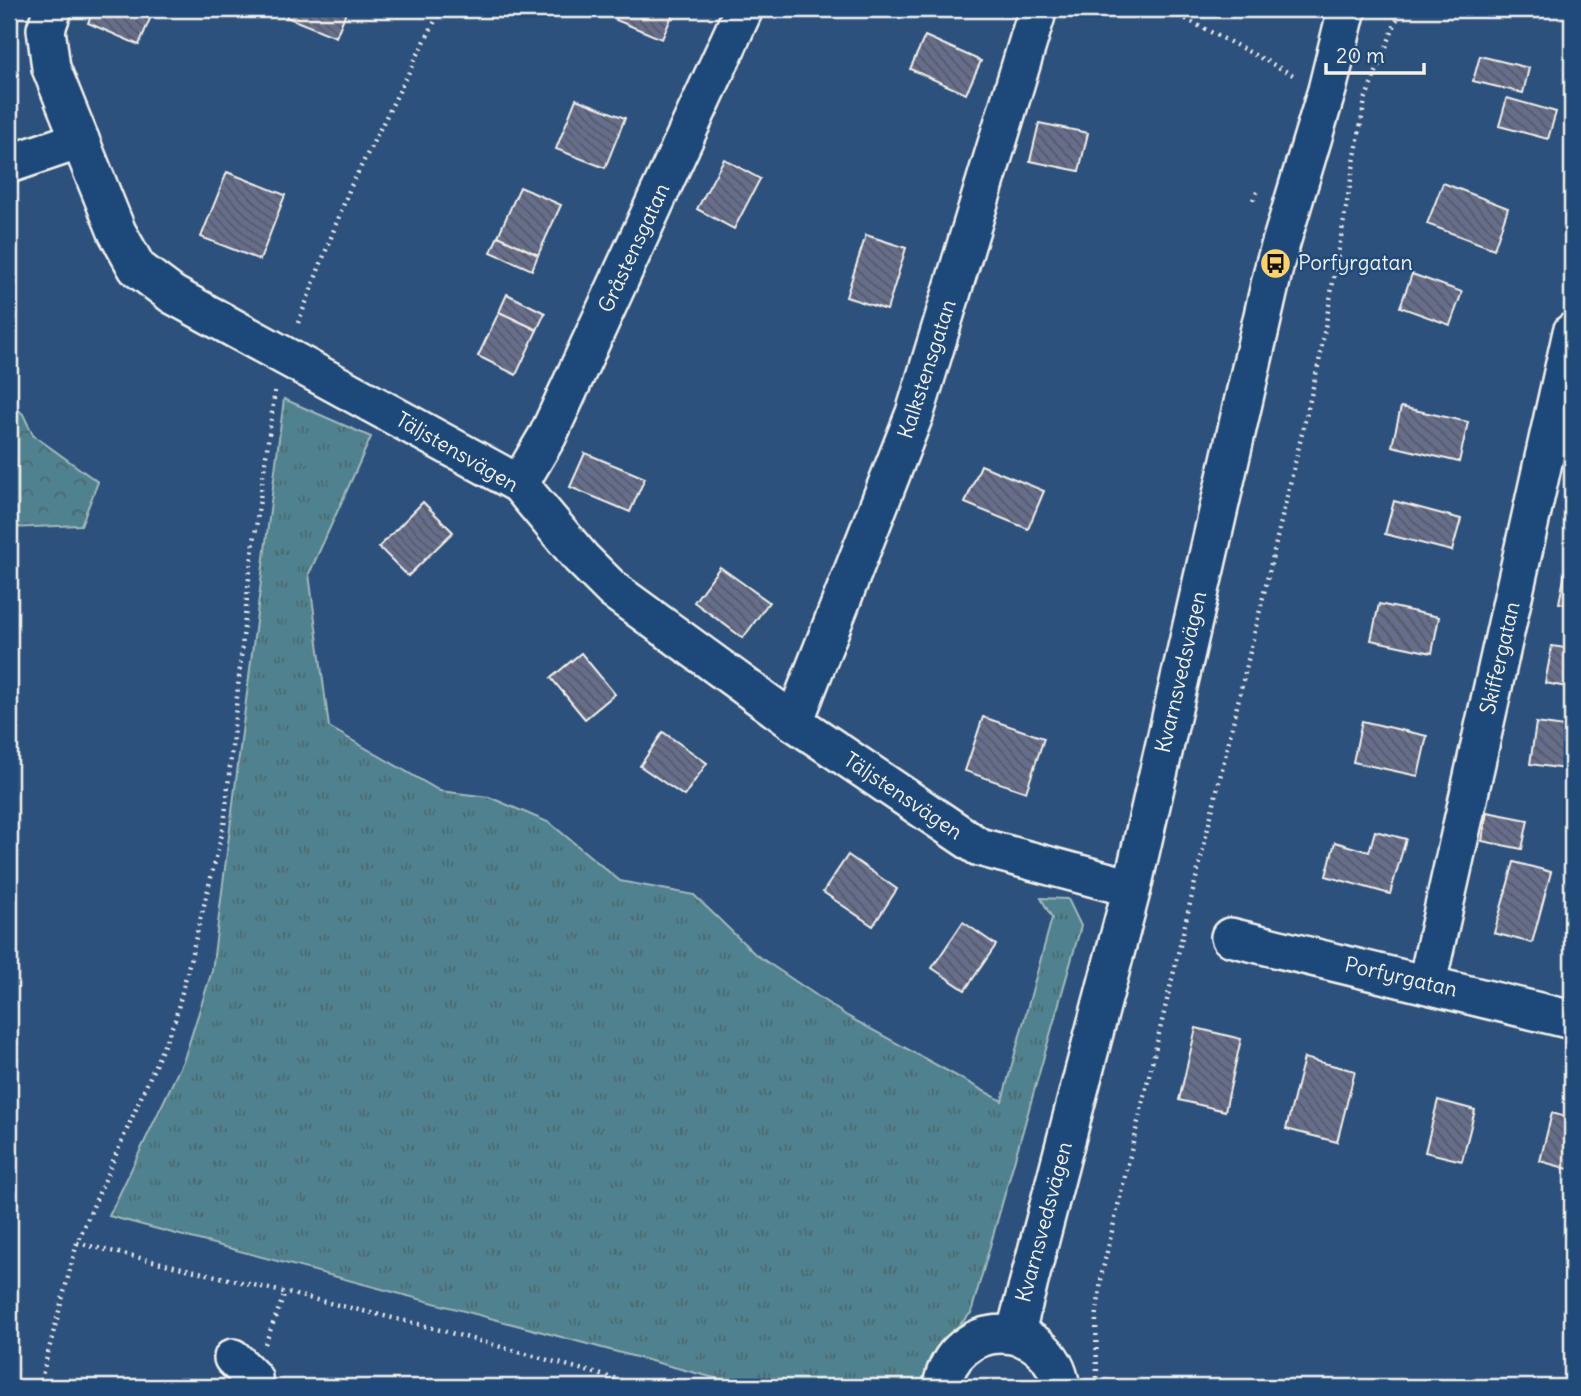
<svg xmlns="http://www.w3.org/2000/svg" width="1581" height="1396" viewBox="0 0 1581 1396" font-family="Delius,sans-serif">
<defs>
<pattern id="grass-tufts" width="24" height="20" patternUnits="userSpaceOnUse" patternTransform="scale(1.75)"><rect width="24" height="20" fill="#4f828e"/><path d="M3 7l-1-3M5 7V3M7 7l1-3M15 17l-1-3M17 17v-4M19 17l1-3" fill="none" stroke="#4c686e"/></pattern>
<pattern id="forest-crowns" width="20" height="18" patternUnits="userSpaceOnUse" patternTransform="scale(1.75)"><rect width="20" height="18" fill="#4f828e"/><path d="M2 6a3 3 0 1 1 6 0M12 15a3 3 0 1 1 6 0" fill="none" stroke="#4c686e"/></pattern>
<pattern id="building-back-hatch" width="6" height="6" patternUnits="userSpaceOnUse" patternTransform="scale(1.75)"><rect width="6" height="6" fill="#666e8b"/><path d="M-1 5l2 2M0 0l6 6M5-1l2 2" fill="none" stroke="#565965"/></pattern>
</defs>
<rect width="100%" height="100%" fill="#2d517d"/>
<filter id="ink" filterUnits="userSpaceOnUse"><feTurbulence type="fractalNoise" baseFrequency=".0143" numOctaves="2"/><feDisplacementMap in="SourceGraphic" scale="14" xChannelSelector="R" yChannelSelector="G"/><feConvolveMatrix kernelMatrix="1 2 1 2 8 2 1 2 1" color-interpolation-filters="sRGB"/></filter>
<g filter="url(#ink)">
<!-- grass -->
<path fill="url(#grass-tufts)" stroke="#a2babb" stroke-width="2" d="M 284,399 L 371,437 L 309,574 L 329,727 L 440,791 L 489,797 L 550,823 L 620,881 L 694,895 L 755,954 L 847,1016 L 1002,1101 L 1052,918 L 1041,898 L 1068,899 L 1081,926 L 971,1313 L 940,1345 L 925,1387 L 748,1387 L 109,1216 L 184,1059 L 212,971 Z"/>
<!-- forest -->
<path fill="url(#forest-crowns)" stroke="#a2babb" stroke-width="2" d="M 9,401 L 23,414 L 33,435 L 98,482 L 81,525 L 9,528 Z"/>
<!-- building -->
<g fill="url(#building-back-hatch)" stroke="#f4f1e8" stroke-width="2">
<path d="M 94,9 L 154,9 L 139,45 L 88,23 Z"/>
<path d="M 289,9 L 345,9 L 347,10 L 336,37 L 286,17 Z"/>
<path d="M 620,9 L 675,9 L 662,39 L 616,20 Z"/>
<path d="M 925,36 L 981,61 L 966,94 L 910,69 Z"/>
<path d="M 1480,56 L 1529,68 L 1523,93 L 1473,81 Z"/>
<path d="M 1507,98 L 1556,112 L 1548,139 L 1499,126 Z"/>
<path d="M 576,99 L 625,118 L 605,168 L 556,149 Z"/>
<path d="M 1039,123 L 1088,133 L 1079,171 L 1030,161 Z"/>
<path d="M 724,159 L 760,179 L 734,229 L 697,209 Z"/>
<path d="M 227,172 L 285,195 L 260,260 L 201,237 Z"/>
<path d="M 1443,183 L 1508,208 L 1494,249 L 1427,224 Z"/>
<path d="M 520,187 L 561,205 L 538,255 L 498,236 Z"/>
<path d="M 866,235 L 906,248 L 887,310 L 846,297 Z"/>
<path d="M 498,236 L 538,255 L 532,270 L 491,252 Z"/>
<path d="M 1412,274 L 1462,292 L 1450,325 L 1400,307 Z"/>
<path d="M 507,294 L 545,313 L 537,330 L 499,312 Z"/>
<path d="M 499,312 L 537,330 L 516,375 L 478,356 Z"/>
<path d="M 1401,407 L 1468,422 L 1459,462 L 1392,446 Z"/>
<path d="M 585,453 L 645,478 L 630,512 L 570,487 Z"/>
<path d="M 981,465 L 1044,491 L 1028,529 L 965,503 Z"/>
<path d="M 1394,501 L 1461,519 L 1452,551 L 1385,534 Z"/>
<path d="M 423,502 L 453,532 L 408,576 L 379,547 Z"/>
<path d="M 720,567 L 769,602 L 743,638 L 694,602 Z"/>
<path d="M 1566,568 L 1572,569 L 1572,605 L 1559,603 Z"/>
<path d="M 1379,604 L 1439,617 L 1432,653 L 1371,640 Z"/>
<path d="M 1552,646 L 1572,649 L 1572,688 L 1545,683 Z"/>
<path d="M 581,653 L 615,694 L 585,719 L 551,678 Z"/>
<path d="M 983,717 L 1044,738 L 1026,792 L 965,771 Z"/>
<path d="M 1362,721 L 1427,736 L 1418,776 L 1353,762 Z"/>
<path d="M 1536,723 L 1572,728 L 1572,770 L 1530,764 Z"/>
<path d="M 663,732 L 707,763 L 684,796 L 640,766 Z"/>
<path d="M 1487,812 L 1528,820 L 1522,849 L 1482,841 Z"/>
<path d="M 1375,831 L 1406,839 L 1390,894 L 1326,876 L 1335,842 L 1369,852 Z"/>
<path d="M 848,855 L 897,889 L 873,926 L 823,892 Z"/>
<path d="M 1514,862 L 1551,872 L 1532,943 L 1494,933 Z"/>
<path d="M 963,922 L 996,945 L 965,990 L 932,968 Z"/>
<path d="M 1196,1028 L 1241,1039 L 1225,1111 L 1179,1100 Z"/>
<path d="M 1304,1058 L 1355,1071 L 1337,1142 L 1286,1129 Z"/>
<path d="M 1438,1100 L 1475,1110 L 1462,1161 L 1425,1152 Z"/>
<path d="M 1552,1113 L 1572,1119 L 1572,1170 L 1540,1161 Z"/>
</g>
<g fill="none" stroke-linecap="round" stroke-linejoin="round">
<defs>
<g id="minor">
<path d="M 53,9 L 46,29 L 51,68 L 117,232 L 137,268 L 173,295 L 519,484 L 581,558 L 613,590 L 794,722 L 979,847 L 1132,888"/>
<path d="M 9,164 L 80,140"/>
<path d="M 519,484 L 548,435 L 744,9"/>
<path d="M 794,722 L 915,413 L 1038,9"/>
<path d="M 1230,937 L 1572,1020"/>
<path d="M 1427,983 L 1572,332"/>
<path d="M 1015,1335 L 1132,888 L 1275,263 L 1327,90 L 1347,9"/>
<path d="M 233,1358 L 253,1378 L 250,1387"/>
<path d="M 942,1387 C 953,1317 1050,1316 1061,1387"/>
</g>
</defs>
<!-- minor casing -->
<use href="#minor" stroke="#f4f1e8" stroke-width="42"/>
<!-- path -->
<g stroke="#f4f1e8" stroke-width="4.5" stroke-dasharray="2 5" stroke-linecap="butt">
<path d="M 425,9 L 437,15"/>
<path d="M 1167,9 L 1297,77"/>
<path d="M 1253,200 L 1259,188"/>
<path d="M 298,323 L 350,188 L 441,9"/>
<path d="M 275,391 L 249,578 L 224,826 L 175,1020 L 77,1243 L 422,1325 L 645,1387"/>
<path d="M 265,1344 L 285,1293"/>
<path d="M 1097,1378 L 1096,1320 L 1102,1273 L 1319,362 L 1365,100 L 1401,9"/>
<path d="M 39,1387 L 77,1243"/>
</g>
<!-- minor -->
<use href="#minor" stroke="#1f4a7a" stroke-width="37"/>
</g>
</g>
<!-- icons -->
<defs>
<symbol id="bus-disc" viewBox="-11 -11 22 22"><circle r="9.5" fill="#ffd166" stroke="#1f4a7a"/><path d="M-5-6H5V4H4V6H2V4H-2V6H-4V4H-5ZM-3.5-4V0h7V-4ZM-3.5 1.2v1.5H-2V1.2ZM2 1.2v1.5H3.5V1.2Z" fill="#111"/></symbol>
</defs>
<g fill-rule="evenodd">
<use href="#bus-disc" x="1258" y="246" width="35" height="35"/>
</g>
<g text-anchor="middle" stroke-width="5" stroke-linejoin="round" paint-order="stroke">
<!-- street labels -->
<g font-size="21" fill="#f4f1e8" stroke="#1f4a7a">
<text transform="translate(634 248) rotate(-65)" y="7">Gråstensgatan</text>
<text transform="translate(927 369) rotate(-72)" y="7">Kalkstensgatan</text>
<text transform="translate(457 452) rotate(30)" y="7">Täljstensvägen</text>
<text transform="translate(1500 658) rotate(-77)" y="7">Skiffergatan</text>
<text transform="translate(1181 672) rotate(-77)" y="7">Kvarnsvedsvägen</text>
<text transform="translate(903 796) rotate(34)" y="7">Täljstensvägen</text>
<text transform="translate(1401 977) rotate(13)" y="7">Porfyrgatan</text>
<text transform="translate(1044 1222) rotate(-75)" y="7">Kvarnsvedsvägen</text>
</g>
<!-- poi labels -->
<g font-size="21" fill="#f4f1e8" stroke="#1f4a7a" text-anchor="start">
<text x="1298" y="270">Porfyrgatan</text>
</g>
</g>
<!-- margin -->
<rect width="1581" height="1396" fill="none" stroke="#1f4a7a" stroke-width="35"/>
<rect x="18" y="18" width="1546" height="1361" fill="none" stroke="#f4f1e8" stroke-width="2.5" filter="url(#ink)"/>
<!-- scale -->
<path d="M1326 63v10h98v-10" fill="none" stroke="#f4f1e8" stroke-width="3.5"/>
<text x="1336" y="63" font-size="21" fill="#f4f1e8" stroke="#1f4a7a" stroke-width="5" paint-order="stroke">20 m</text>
</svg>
